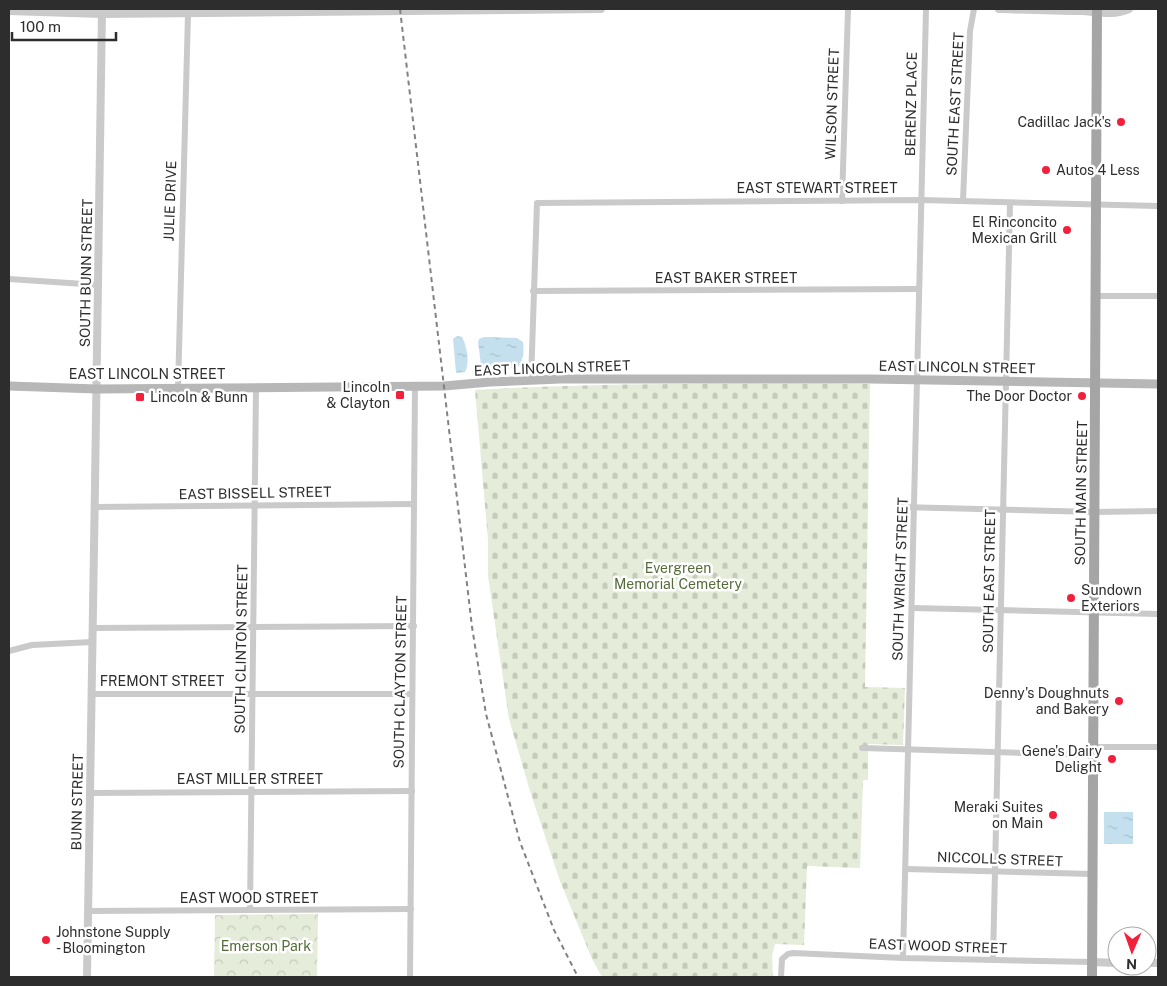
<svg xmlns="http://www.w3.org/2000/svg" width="1167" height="986" viewBox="0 0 1167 986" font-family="'Public Sans',sans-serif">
<defs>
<pattern id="cemetery-stones" width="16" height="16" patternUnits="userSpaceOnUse" patternTransform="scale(1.25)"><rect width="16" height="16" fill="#e5ecd9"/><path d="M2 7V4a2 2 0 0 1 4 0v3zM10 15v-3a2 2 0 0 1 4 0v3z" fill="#c5cbbb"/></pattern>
<pattern id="park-crowns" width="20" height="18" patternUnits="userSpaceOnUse" patternTransform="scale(1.25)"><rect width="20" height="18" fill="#e5ecd9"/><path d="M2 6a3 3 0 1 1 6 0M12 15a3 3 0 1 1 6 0" fill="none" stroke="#c5cbbb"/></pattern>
<pattern id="water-ripples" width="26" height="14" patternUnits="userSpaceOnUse" patternTransform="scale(1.25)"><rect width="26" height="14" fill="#c4e0ee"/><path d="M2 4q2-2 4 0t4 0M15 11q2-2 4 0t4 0" fill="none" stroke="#a9c0cc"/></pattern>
</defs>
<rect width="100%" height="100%" fill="#fff"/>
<!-- cemetery -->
<path fill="url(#cemetery-stones)" d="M 870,384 L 865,687 L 905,688 L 903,745 L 868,744 L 868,780 L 863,780 L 860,868 L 807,866 L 804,945 L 775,944 L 772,955 L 773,977 L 602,977 L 592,959 L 560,881 L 530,791 L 509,719 L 488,576 L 488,540 L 475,390 C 607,382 739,384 870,384 Z"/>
<!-- park -->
<path fill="url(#park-crowns)" d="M 318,914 L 317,977 L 214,977 L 215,915 Z"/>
<!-- water -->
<g fill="url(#water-ripples)">
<path d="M 457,336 L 462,337 C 467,346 470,363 465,372 L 456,373 L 453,339 Z"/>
<path d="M 484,337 L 517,338 L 523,342 C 524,351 524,358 519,366 C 508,369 491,372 481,365 L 478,342 L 479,339 Z"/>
<rect x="1104" y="812" width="29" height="32"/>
</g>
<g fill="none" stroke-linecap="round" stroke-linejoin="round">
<!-- minor -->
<g stroke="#cacaca" stroke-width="6">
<path d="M 842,201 L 848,9"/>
<path d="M 963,201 L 970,31 L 974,9"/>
<path d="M 9,279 L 99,285"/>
<path d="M 533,291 L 919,289"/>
<path d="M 1096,296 L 1158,296"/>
<path d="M 531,381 L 537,203 L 921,200 L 1158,206"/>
<path d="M 178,389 L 188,14"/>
<path d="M 95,507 L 414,504"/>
<path d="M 901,507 L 1095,512 L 1158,511"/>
<path d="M 912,608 L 1158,614"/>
<path d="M 92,628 L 414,626"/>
<path d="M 9,651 L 32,645 L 92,642"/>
<path d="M 92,694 L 412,694"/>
<path d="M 1093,747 L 1158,747"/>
<path d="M 862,748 L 1093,755"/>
<path d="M 90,793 L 412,791"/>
<path d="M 906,869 L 1092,874"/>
<path d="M 250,910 L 256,388"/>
<path d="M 88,911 L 411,909"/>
<path d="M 903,958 L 926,9"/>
<path d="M 993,960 L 1010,203"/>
<path d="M 410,977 L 415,386"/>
<path d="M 781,977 L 782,959 L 788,954 L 793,953 L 903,958 L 1092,962"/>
</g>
<!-- tertiary -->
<g stroke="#cacaca" stroke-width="8">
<path d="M 999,9 C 1027,10 1054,11 1082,11 C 1098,12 1113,16 1129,9"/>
<path d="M 9,11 L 102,14 L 601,9"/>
<path d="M 1092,962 L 1117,963"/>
<path d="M 1147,963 L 1158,963"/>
<path d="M 87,977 C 91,654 99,332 102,9"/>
</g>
<!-- secondary -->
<path stroke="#b7b7b7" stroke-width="9" d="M 9,386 L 97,389 L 444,386 L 490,382 L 560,379 L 870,379 L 1158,384"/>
<!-- primary -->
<path stroke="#a5a5a5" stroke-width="10" d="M 1092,977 L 1097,9"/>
<!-- rail -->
<path stroke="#828282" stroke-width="2" stroke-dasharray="5 4" stroke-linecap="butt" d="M 400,9 L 472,627 L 486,714 L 520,842 L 554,930 L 578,977"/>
</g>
<!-- markers -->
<g fill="#f3203b" stroke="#fff" stroke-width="2">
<circle cx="1121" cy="122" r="5"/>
<circle cx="1046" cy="170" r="5"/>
<circle cx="1067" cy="230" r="5"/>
<rect x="395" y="390" width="10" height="10" rx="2.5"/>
<circle cx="1082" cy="396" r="5"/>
<rect x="135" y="392" width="10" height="10" rx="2.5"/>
<circle cx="1071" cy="598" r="5"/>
<circle cx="1119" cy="701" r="5"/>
<circle cx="1112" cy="759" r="5"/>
<circle cx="1053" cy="815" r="5"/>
<circle cx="46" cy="940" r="5"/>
</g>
<g text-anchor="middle" stroke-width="5" stroke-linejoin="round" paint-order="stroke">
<!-- street labels -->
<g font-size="14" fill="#2d2d2d" stroke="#fff">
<text transform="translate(832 104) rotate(-88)" y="5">WILSON STREET</text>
<text transform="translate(911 104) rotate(-89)" y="5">BERENZ PLACE</text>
<text transform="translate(955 104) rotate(-87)" y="5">SOUTH EAST STREET</text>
<text x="817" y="193">EAST STEWART STREET</text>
<text transform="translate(170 201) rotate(-88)" y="5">JULIE DRIVE</text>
<text transform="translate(86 273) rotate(-89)" y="5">SOUTH BUNN STREET</text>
<text x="726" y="283">EAST BAKER STREET</text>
<text transform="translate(957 367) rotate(1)" y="5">EAST LINCOLN STREET</text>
<text transform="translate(552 368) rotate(-2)" y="5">EAST LINCOLN STREET</text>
<text x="147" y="379">EAST LINCOLN STREET</text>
<text transform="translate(255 493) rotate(-1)" y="5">EAST BISSELL STREET</text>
<text transform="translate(1081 493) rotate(-89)" y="5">SOUTH MAIN STREET</text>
<text transform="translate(900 579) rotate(-88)" y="5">SOUTH WRIGHT STREET</text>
<text transform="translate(989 581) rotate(-89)" y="5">SOUTH EAST STREET</text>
<text transform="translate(241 649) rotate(-89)" y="5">SOUTH CLINTON STREET</text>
<text x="162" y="686">FREMONT STREET</text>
<text transform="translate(400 682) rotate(-89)" y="5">SOUTH CLAYTON STREET</text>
<text x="250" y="784">EAST MILLER STREET</text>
<text transform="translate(77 802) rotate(-89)" y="5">BUNN STREET</text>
<text transform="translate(1000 859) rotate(2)" y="5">NICCOLLS STREET</text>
<text x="249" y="903">EAST WOOD STREET</text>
<text transform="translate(938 946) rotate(2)" y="5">EAST WOOD STREET</text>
</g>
<!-- poi labels -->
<g font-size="14" fill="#2d2d2d" stroke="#fff" text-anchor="end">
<text x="1111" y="127">Cadillac Jack's</text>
<text x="1056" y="175" text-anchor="start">Autos 4 Less</text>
<text x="1057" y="227">El Rinconcito<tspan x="1057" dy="16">Mexican Grill</tspan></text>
<text x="390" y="392">Lincoln<tspan x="390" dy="16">&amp; Clayton</tspan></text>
<text x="1072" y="401">The Door Doctor</text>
<text x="150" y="402" text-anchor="start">Lincoln &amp; Bunn</text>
<text x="1081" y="595" text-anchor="start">Sundown<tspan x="1081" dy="16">Exteriors</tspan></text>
<text x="1109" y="698">Denny's Doughnuts<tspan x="1109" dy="16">and Bakery</tspan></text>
<text x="1102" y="756">Gene's Dairy<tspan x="1102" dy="16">Delight</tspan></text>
<text x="1043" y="812">Meraki Suites<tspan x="1043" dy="16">on Main</tspan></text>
<text x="56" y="937" text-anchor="start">Johnstone Supply<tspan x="56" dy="16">- Bloomington</tspan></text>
</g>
<!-- park labels -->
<g font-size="14" fill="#536c37" stroke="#fff">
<text x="678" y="573">Evergreen<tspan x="678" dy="16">Memorial Cemetery</tspan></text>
<text x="266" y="951">Emerson Park</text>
</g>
</g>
<!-- border -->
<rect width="1167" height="986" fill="none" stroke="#2d2d2d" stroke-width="20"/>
<!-- north arrow -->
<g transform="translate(1132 951) rotate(182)"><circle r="24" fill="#ffffff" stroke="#ababab"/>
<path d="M0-4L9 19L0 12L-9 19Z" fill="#f3203b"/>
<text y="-8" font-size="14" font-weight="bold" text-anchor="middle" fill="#2d2d2d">N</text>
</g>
<!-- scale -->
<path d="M12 32v8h104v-8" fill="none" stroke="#2d2d2d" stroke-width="2.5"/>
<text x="20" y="32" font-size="15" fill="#2d2d2d" stroke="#ffffff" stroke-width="4" paint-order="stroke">100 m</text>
</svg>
